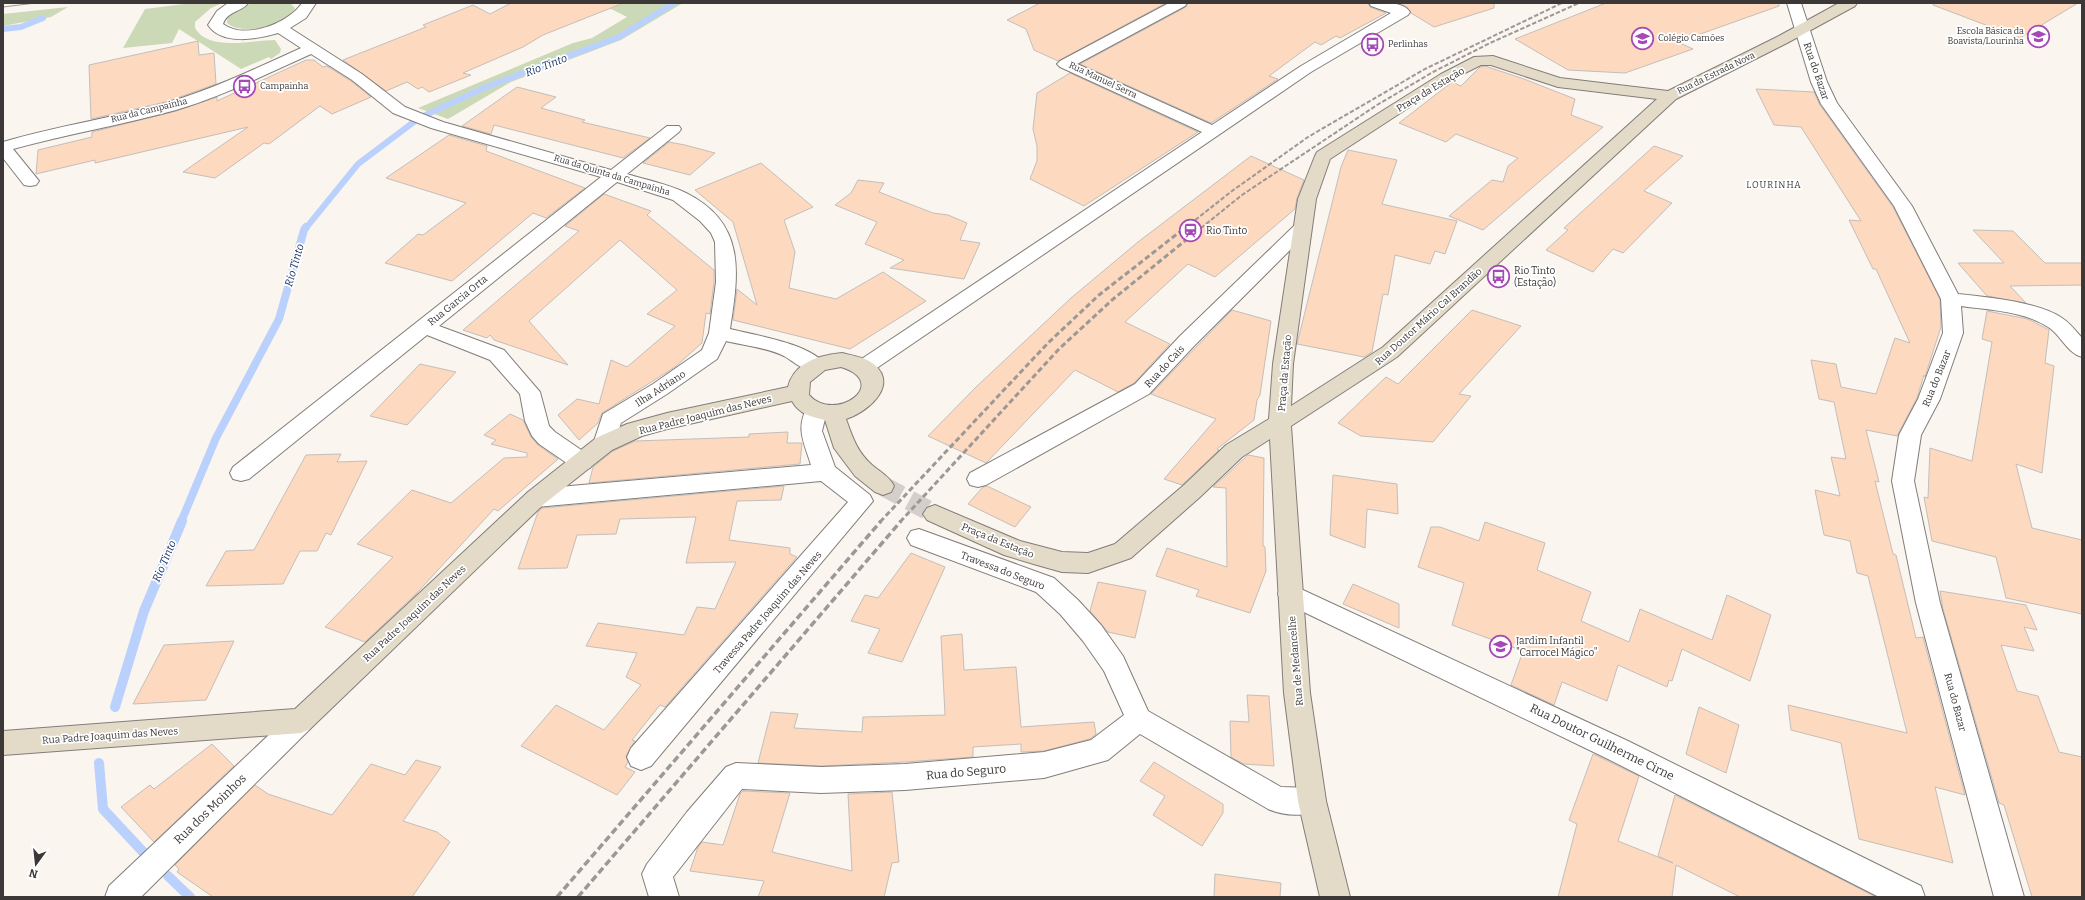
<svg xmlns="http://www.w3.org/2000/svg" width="2085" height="900" viewBox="0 0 2085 900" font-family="Bitter,serif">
<rect width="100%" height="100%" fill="#fbf5f0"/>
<!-- green -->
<g fill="#ccd9b7">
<path d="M 192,3 L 222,3 L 211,8 L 195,22 L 195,28 C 209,52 252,40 275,40 L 281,49 L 280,53 L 271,59 L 269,57 L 241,69 L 179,29 L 172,43 L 123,48 L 145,9 Z"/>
<path d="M 253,3 L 290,3 L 295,8 C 288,27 241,36 227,23 C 227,10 244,6 253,3 Z"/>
<path d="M 599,3 L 683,3 L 621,40 L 511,82 L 448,119 L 418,108 L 573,43 L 592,38 L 627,17 Z"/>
<path d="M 68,7 L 51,17 L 3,26 L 3,14 Z"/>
</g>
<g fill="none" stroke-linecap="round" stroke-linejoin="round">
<!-- stream-far2 -->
<g stroke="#bbd1fd" stroke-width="6">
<path d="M 3,29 L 21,27 L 43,18"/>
<path d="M 306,228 L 358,164 L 419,118 L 486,87 L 619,37 L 674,3"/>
</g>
<!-- stream-far1 -->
<path stroke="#bbd1fd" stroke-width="8" d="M 181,522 L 216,438 L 279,319 L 304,230 L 306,227"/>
<!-- stream -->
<g stroke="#bbd1fd" stroke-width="10">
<path d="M 115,707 L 144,611 L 182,521"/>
<path d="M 99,763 L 103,809 L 146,855"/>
<path d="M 168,876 L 190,897"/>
</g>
</g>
<!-- building -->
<g fill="#fdd9bf" stroke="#c4beba">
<path d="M 511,3 L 621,3 L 621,4 L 543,35 L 523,47 L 463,73 L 471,75 L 429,92 L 422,87 L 418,89 L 407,82 L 386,91 L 343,60 L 426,27 L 423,25 L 473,5 L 490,14 Z"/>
<path d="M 1040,3 L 1166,3 L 1058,61 L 1034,50 L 1026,29 L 1007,20 Z"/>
<path d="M 1188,3 L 1368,3 L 1370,7 L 1386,13 L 1340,38 L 1336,36 L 1321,45 L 1315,42 L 1269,76 L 1278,79 L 1211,123 L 1080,64 L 1186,7 Z"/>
<path d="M 1398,3 L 1494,3 L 1494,8 L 1434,27 L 1411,13 L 1407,7 Z"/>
<path d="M 1606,3 L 1779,3 L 1779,6 L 1678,42 L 1693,49 L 1625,73 L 1568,70 L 1515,39 Z"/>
<path d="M 1933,3 L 2078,3 L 2020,38 L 1933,5 Z"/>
<path d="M 198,41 L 199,55 L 214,53 L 216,84 L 166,102 L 91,119 L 89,65 Z"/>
<path d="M 306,60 L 314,60 L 323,67 L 327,66 L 351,81 L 371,97 L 332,114 L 320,106 L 269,144 L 264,143 L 215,178 L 183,172 L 248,127 L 95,163 L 95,160 L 36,174 L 38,150 L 92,137 L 92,132 L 176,111 L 217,97 L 217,101 Z"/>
<path d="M 1485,66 L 1524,79 L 1575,99 L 1571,115 L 1603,127 L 1483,230 L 1449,216 L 1492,180 L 1503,182 L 1508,166 L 1518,158 L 1456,134 L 1446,142 L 1399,123 L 1452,82 L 1461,86 L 1480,67 Z"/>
<path d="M 1070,73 L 1198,132 L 1084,206 L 1030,179 L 1037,161 L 1037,146 L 1033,129 L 1037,93 Z"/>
<path d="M 517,87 L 556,97 L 541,108 L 585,120 L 582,122 L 650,138 L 623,158 L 494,125 L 491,134 L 462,126 Z"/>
<path d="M 1756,89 L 1814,92 L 1820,105 L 1893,207 L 1940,299 L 1941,327 L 1929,364 L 1925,377 L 1924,375 L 1917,398 L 1897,436 L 1866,430 L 1879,482 L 1875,481 L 1893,554 L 1896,555 L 1916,638 L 1923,637 L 1965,795 L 1935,787 L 1953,863 L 1859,839 L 1841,743 L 1791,730 L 1788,705 L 1907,733 L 1868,576 L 1857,573 L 1850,541 L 1824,535 L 1815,490 L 1840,496 L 1831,457 L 1846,459 L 1834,402 L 1819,399 L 1811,360 L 1836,364 L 1841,387 L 1876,394 L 1895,338 L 1910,343 L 1876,269 L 1873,269 L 1849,220 L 1861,221 L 1801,127 L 1774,125 Z"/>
<path d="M 449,135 L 487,146 L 486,151 L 585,188 L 546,218 L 533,213 L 452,281 L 385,263 L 418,234 L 423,235 L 466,203 L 386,178 Z"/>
<path d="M 669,142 L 685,145 L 715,153 L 690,175 L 643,163 Z"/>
<path d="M 1654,146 L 1683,156 L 1644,191 L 1672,203 L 1623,253 L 1613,249 L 1593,272 L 1546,250 L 1568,230 L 1564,228 Z"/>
<path d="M 1348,150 L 1397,160 L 1382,204 L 1457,221 L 1445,254 L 1435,251 L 1430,264 L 1395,255 L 1388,295 L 1383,294 L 1372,352 L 1364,357 L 1297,344 L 1341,167 Z"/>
<path d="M 1251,156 L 1304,180 L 1297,198 L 1295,209 L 1215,277 L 1188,264 L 1125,322 L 1170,344 L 1134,383 L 1118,392 L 1075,370 L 986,463 L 928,436 L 976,387 L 1071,298 L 1138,242 Z"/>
<path d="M 761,163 L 813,207 L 784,220 L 795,252 L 789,288 L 836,299 L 883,272 L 926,301 L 850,349 L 733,320 L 737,289 L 757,305 L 733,222 L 695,190 Z"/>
<path d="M 858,180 L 884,183 L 879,192 L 933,213 L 948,215 L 967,223 L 960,240 L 980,243 L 964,279 L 890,268 L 904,260 L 865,244 L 877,222 L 835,205 L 851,193 Z"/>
<path d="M 604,194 L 651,211 L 647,215 L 714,270 L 714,282 L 710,314 L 706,313 L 702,343 L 675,367 L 602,413 L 598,423 L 579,440 L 558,415 L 577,399 L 599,404 L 611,360 L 627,367 L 675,326 L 647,314 L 677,290 L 620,240 L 529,321 L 568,365 L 494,340 L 490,335 L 487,338 L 463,330 L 579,231 L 565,226 Z"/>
<path d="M 1973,230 L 2013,231 L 2045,263 L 2082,263 L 2082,285 L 2010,286 L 2026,303 L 1987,296 L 1958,263 L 2004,263 Z"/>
<path d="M 1232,310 L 1271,321 L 1260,395 L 1257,400 L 1254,420 L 1217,449 L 1219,450 L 1182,485 L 1164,479 L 1216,419 L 1151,394 Z"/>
<path d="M 1472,310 L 1521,326 L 1459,394 L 1471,396 L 1433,442 L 1361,436 L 1338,423 L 1386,377 L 1398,384 Z"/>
<path d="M 1987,311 L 2028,319 L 2049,330 L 2045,363 L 2054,366 L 2042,473 L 2016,464 L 2032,528 L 2082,540 L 2082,614 L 2006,598 L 1996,557 L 1932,541 L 1924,497 L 1928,498 L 1930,448 L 1972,461 L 1992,342 L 1982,339 Z"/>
<path d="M 420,364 L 456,372 L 407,425 L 370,416 Z"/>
<path d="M 510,414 L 523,420 L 531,437 L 538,445 L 558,459 L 498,511 L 494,509 L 415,595 L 365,642 L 325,627 L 393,557 L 357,544 L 412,490 L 451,503 L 504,458 L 527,457 L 527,453 L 491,444 L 496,440 L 484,435 Z"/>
<path d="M 788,432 L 787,443 L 802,443 L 800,464 L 589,483 L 593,467 L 613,451 L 635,441 L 749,437 L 749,434 Z"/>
<path d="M 341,454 L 337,462 L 367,461 L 331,535 L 326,533 L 317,551 L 300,551 L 283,584 L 206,586 L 226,551 L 254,550 L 306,455 Z"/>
<path d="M 1248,455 L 1264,458 L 1263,546 L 1265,547 L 1266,571 L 1250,613 L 1196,596 L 1199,590 L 1156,576 L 1167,548 L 1227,567 L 1226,488 L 1213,487 Z"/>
<path d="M 1333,475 L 1397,484 L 1398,514 L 1367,509 L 1365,548 L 1330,535 Z"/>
<path d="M 784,486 L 781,500 L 737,501 L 729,540 L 790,548 L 790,554 L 797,557 L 665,707 L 660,705 L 632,740 L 635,741 L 626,756 L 628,762 L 625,767 L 635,772 L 617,795 L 521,746 L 556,705 L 604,730 L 641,685 L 626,677 L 637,653 L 586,646 L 598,623 L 684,635 L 697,607 L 715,609 L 736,562 L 686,563 L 696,517 L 620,519 L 616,534 L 577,535 L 567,568 L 518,569 L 538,512 L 542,508 Z"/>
<path d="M 987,486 L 1031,507 L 1015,527 L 968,504 L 983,487 Z"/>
<path d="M 1485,522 L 1545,543 L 1537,570 L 1591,592 L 1581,621 L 1629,642 L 1640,609 L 1712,640 L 1727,595 L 1771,615 L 1750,681 L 1682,649 L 1672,681 L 1669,680 L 1667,687 L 1618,665 L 1607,701 L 1562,682 L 1554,705 L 1511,685 L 1523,651 L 1452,625 L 1464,583 L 1418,567 L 1431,527 L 1440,527 L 1479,541 Z"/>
<path d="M 911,553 L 945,567 L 902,662 L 868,653 L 880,629 L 851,621 L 865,595 L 878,598 Z"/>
<path d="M 1098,582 L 1146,591 L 1135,638 L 1108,632 L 1090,611 Z"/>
<path d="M 1353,584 L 1399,604 L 1399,628 L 1343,604 Z"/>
<path d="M 1940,591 L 2026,605 L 2037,630 L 2024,627 L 2034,651 L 2001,645 L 2017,691 L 2038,696 L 2059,752 L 2082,757 L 2082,897 L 2032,897 L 2004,805 L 1999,803 L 1943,609 Z"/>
<path d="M 962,634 L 964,670 L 1016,667 L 1021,727 L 1094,722 L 1096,734 L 1090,739 L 1044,751 L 1021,752 L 1021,744 L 973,747 L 973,757 L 905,762 L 821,766 L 758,763 L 771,712 L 798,714 L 794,728 L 862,732 L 863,717 L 945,715 L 941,636 Z"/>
<path d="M 234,641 L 206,700 L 133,704 L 164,645 Z"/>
<path d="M 1247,695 L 1269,696 L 1274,766 L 1244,764 L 1231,757 L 1230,721 L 1249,722 Z"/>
<path d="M 1699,707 L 1739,725 L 1726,773 L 1686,754 Z"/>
<path d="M 212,744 L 234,766 L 154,842 L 121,807 L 150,785 L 154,789 Z"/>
<path d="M 1593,754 L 1639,776 L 1618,841 L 1673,863 L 1658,856 L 1675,795 L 1876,897 L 1740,897 L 1676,865 L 1672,897 L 1558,897 L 1577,824 L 1569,820 Z"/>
<path d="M 416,760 L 441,767 L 403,821 L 437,832 L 450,842 L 412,897 L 213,897 L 177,872 L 179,869 L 175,865 L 255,785 L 268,794 L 332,815 L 371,764 L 405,775 Z"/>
<path d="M 1154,762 L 1223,804 L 1223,813 L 1202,846 L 1153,815 L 1165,796 L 1140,781 Z"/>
<path d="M 743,791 L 790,793 L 772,852 L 852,871 L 848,794 L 892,792 L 899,862 L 892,863 L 884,897 L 758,897 L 764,881 L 690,871 L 698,847 L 702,842 L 723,845 L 740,794 Z"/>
<path d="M 1215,874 L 1281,883 L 1280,897 L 1214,897 Z"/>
</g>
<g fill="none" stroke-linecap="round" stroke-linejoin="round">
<!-- secondary-tunnel -->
<path stroke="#d5cfcb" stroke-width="20" stroke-dasharray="20 10" stroke-linecap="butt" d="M 883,486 L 935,514"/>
<defs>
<g id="street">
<path d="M 228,3 L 248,3 C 242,12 227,11 223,24 C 245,40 288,24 302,3 L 316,3 L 306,18 L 290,28 L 362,74 L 405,107 L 443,122 L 611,170 L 667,126 L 679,126 L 681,129 L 679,132 L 627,174 C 646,180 668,184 686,193 C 746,223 739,272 730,329 C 754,335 813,344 826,366 L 823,371 C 808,375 796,363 784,356 C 769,348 742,345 726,341 L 717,359 L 667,394 L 621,423 L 612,450 L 604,452 L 596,450 L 593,444 L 603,414 L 653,384 L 702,350 L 709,333 L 716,282 L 715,242 L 711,233 L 700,221 L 673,200 L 617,182 L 439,326 L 504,350 L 540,392 L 549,426 L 555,432 L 590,456 L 593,462 L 590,468 L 582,470 L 574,468 L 539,444 L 532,436 L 525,421 L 520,394 L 490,360 L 427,335 L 249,479 L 241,481 L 233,479 L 230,473 L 233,467 L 601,177 L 431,128 L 393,113 L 352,80 L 311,54 C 267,74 223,96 176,110 C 122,125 67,134 13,149 L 39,181 L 36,185 L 30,186 L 24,185 L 3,158 L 3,142 C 57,126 112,118 166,103 C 213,89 257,68 301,48 L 278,33 C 258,39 222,46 208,25 L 217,11 Z"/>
<path d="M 1169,3 L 1187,3 L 1185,6 L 1077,64 L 1212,125 L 1301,66 L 1391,13 L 1371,6 L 1369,3 C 1381,3 1403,1 1410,12 L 1408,15 L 1311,72 L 871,372 L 864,374 L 857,372 L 854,367 L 857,362 L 1202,132 L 1060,67 L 1057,64 L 1060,61 Z"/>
<path d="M 1787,3 L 1801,3 L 1827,82 L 1837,103 L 1912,206 L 1958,294 C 1987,297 2039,302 2062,318 C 2070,323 2076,331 2082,338 L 2082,357 C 2067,353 2061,335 2048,327 C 2024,311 1989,310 1961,306 L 1963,333 L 1940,399 L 1921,435 L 1914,481 L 1940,603 L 2024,897 L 1994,897 L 1916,603 L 1892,481 L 1899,435 L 1918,399 L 1943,333 L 1941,299 L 1894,206 L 1821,104 L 1811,82 Z"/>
<path d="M 1302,223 L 1308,224 L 1311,228 L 1308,232 L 1194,346 L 1149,394 L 986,485 L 978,487 L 970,485 L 967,479 L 970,473 L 1135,384 L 1180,336 L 1296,224 Z"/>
<path d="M 816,403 L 824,406 L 827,411 L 822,431 L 835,467 L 870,495 L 873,501 L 651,766 L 641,770 L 631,766 L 627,757 L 631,748 L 848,502 L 821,481 L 536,507 L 528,504 L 525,498 L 528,492 L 536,489 L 811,465 C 804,442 795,428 808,406 Z"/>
<path d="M 919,529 L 1054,578 L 1078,600 L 1101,625 L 1123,656 L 1148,711 L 1281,787 L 1312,788 L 1322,792 L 1326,801 L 1322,810 C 1306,817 1284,816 1268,809 L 1140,734 L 1108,760 L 1044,778 L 905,790 L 821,793 L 742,789 L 673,877 L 679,897 L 649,897 L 642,874 L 647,864 L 687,812 L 726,767 L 736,763 L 821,767 L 905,764 L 1044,752 L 1091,740 L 1124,715 L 1104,671 L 1083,641 L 1060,614 L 1036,592 L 911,545 L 907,538 L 911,531 Z"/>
<path d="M 1290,584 L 1628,741 L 1921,886 L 1925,897 L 1879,897 L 1608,759 L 1281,601 L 1278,594 L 1281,587 Z"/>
<path d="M 301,709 L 310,713 L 314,721 L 310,729 L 141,897 L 105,897 L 109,886 L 292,713 Z"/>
</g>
<g id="secondary">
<path d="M 1839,3 L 1857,3 L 1855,6 L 1787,43 L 1676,99 L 1397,357 L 1291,426 L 1310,693 L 1326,801 L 1350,897 L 1320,897 L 1298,801 L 1284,693 L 1270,439 L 1242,457 L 1200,497 L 1131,558 L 1088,573 L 1062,572 L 1037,565 L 1004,555 L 927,520 L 923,514 L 927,508 L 935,505 L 1020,541 L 1062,552 L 1088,553 L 1115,544 L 1184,485 L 1226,445 L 1269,419 L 1273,364 L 1298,199 L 1315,156 L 1317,152 L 1441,74 L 1474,57 L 1493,56 L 1560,78 L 1668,91 L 1777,37 ZM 1481,65 L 1491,65 L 1558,87 L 1657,99 L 1383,347 L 1291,406 L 1293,364 L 1316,199 L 1330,159 L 1451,80 Z"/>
<path d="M 842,353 C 850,355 862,357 869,361 C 902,381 871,411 846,419 C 852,436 857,452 872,465 C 880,472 889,476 894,486 L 891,492 L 883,495 L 875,492 L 855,476 L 834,448 L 825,420 C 811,417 799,414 792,401 L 667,429 L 642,436 L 612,450 L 544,504 L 310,729 L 301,733 L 3,755 L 3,731 L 295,709 L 528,492 L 596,438 L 627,424 L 667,413 L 788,387 C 794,362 820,355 842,353 ZM 841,367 C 892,383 835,424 809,395 L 810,382 L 825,370 Z"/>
</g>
</defs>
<!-- street casing -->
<use href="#street" stroke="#827d79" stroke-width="2"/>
<!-- secondary casing -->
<use href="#secondary" stroke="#827d79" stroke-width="2"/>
<!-- street -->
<use href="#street" fill="#fff" fill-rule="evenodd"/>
<!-- secondary -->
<use href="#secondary" fill="#e3dbc8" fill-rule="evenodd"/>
<!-- tram -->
<path stroke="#9c9895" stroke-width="1" d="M 3,7 L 36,3"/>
<!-- rail-far2 -->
<g stroke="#9c9895" stroke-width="2" stroke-dasharray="4.5 2" stroke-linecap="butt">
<path d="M 1185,228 L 1232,191 L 1308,137 L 1425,69 L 1562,3"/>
<path d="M 1201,228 L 1242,195 L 1377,105 L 1433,72 L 1490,43 L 1579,3"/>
</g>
<!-- rail-far1 -->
<g stroke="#9c9895" stroke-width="3" stroke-dasharray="5.5 3" stroke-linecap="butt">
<path d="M 880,522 L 1048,343 L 1099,295 L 1186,227"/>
<path d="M 900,522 L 1059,349 L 1112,300 L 1202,227"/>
</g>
<!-- rail -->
<g stroke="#9c9895" stroke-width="3.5" stroke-dasharray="7 3.5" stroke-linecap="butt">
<path d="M 557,897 L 881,521"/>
<path d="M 578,897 L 901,521"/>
</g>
</g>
<!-- icons -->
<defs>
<symbol id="school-ring" viewBox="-11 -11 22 22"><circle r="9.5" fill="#fff" stroke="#a44ab6" stroke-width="1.5"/><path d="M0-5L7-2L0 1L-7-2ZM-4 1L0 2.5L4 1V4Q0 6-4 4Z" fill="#a44ab6"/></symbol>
<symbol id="bus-ring" viewBox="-11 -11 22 22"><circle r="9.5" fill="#fff" stroke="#a44ab6" stroke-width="1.5"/><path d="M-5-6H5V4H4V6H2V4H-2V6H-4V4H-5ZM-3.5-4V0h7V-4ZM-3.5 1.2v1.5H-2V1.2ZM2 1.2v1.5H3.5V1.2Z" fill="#a44ab6"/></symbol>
<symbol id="station-ring" viewBox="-11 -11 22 22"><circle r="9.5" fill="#fff" stroke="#a44ab6" stroke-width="1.5"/><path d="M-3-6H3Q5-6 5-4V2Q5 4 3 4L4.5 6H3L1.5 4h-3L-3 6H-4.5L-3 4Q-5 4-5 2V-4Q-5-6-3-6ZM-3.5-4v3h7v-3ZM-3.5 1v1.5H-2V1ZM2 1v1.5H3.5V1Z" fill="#a44ab6"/></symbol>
</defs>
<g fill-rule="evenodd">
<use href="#school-ring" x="2026" y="24" width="25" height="25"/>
<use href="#school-ring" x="1630" y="26" width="25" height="25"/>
<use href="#bus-ring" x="1360" y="32" width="25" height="25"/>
<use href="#bus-ring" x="232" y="74" width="25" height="25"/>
<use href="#station-ring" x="1178" y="218" width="25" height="25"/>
<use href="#bus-ring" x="1486" y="264" width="25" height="25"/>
<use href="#school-ring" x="1488" y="634" width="25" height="25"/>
</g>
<g text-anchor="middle" stroke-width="3.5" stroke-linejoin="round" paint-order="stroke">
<!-- far-poi labels -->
<g font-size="9" fill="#3b3837" stroke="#fff" text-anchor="start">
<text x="2024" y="34" text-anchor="end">Escola Básica da<tspan x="2024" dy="10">Boavista/Lourinha</tspan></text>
<text x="1658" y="41">Colégio Camões</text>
<text x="1388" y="47">Perlinhas</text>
<text x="260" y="89">Campainha</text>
</g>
<!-- far-street labels -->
<g font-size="9" fill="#3b3837" stroke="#fff">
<text transform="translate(1716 73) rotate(-26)" y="3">Rua da Estrada Nova</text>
<text transform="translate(1103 80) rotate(25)" y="3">Rua Manuel Serra</text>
<text transform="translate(149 110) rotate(-14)" y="3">Rua da Campainha</text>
<text transform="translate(612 175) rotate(17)" y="3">Rua da Quinta da Campainha</text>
</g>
<!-- far-neighbourhood labels -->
<g font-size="9" letter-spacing="1" fill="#3b3837" stroke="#fff">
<text x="1774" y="188">LOURINHA</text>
</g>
<!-- street labels -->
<g font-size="10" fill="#3b3837" stroke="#fff">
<text transform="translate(1817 71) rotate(71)" y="4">Rua do Bazar</text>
<text transform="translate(1430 89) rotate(-31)" y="4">Praça da Estação</text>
<text transform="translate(457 300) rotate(-39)" y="4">Rua Garcia Orta</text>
<text transform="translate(1428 316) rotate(-42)" y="4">Rua Doutor Mário Cal Brandão</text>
<text transform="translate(1164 366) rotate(-47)" y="4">Rua do Cais</text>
<text transform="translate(1284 373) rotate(-85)" y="4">Praça da Estação</text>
<text transform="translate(1936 378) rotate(-68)" y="4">Rua do Bazar</text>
<text transform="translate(660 388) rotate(-33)" y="4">Ilha Adriano</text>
<text transform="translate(705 414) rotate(-14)" y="4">Rua Padre Joaquim das Neves</text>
<text transform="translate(998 540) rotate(22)" y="4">Praça da Estação</text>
<text transform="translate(1003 570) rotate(21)" y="4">Travessa do Seguro</text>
<text transform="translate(767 612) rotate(-49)" y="4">Travessa Padre Joaquim das Neves</text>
<text transform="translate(414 613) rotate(-43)" y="4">Rua Padre Joaquim das Neves</text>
<text transform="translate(1295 661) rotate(-95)" y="4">Rua de Medancelhe</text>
<text transform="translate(1956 702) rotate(75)" y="4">Rua do Bazar</text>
<text transform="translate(110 735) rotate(-4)" y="4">Rua Padre Joaquim das Neves</text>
</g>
<!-- poi labels -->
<g font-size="10" fill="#3b3837" stroke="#fff" text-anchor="start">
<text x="1206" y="234">Rio Tinto</text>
<text x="1514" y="274">Rio Tinto<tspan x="1514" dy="12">(Estação)</tspan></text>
<text x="1516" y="644">Jardim Infantil<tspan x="1516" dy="12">"Carrocel Mágico"</tspan></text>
</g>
<!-- water labels -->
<g font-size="11" font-style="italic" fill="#1d3569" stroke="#fff">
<text transform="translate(546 65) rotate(-21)" y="4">Rio Tinto</text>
<text transform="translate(294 265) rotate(-74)" y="4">Rio Tinto</text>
<text transform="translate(164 561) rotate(-67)" y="4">Rio Tinto</text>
</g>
<!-- near-street labels -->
<g font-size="12" fill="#3b3837" stroke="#fff">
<text transform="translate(1602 742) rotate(26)" y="4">Rua Doutor Guilherme Cirne</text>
<text transform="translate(966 772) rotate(-5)" y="4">Rua do Seguro</text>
<text transform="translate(210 809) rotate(-44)" y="4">Rua dos Moinhos</text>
</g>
</g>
<!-- border -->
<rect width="2085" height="900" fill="none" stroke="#3b3837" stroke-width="8"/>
<!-- north arrow -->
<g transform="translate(36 864) rotate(195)" stroke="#ffffff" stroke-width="3" paint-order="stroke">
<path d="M0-3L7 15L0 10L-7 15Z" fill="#3b3837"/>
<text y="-6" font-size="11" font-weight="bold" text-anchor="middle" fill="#3b3837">N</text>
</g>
</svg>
